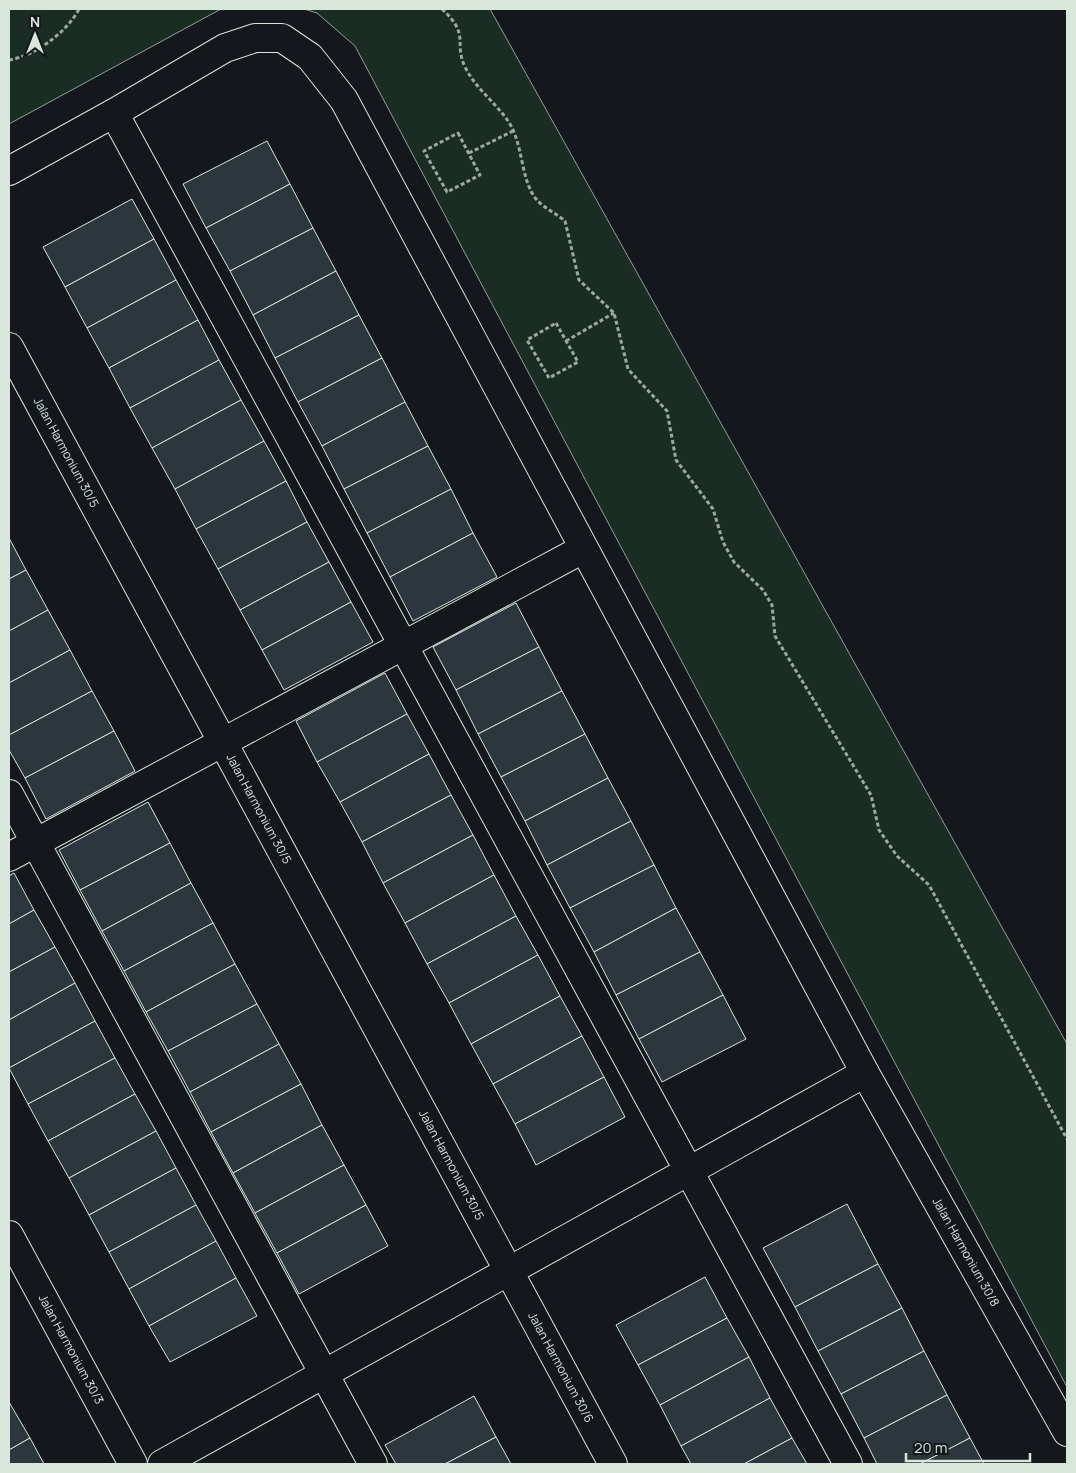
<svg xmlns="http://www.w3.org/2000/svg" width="1076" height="1473" viewBox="0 0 1076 1473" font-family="Manrope,sans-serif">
<rect width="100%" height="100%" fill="#14181c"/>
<!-- green -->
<g fill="#1a2d24" stroke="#939e99">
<path d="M 9,9 L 221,9 L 9,124 Z"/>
<path d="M 304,9 L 490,9 L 1067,1044 L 1067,1387 L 355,46 L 317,13 Z"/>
</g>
<!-- building -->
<g fill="#2c363c" stroke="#d8e6dc">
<path d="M 267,141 L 290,184 L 206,228 L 183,184 Z"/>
<path d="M 290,184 L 313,228 L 230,271 L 206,228 Z"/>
<path d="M 132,199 L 154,239 L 65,287 L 43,247 Z"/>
<path d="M 313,228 L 336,271 L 253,315 L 230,271 Z"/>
<path d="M 154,239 L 176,280 L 87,328 L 65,287 Z"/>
<path d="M 336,271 L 359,315 L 275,358 L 253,315 Z"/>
<path d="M 176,280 L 198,320 L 109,368 L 87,328 Z"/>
<path d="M 359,315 L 382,358 L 298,402 L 275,358 Z"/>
<path d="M 198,320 L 219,360 L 130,408 L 109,368 Z"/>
<path d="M 382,358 L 405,402 L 322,446 L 298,402 Z"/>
<path d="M 219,360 L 241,400 L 152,448 L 130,408 Z"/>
<path d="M 241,400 L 264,441 L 175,489 L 152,448 Z"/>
<path d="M 405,402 L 428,446 L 344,489 L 322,446 Z"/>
<path d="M 264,441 L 286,481 L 196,529 L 175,489 Z"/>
<path d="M 428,446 L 451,489 L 367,533 L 344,489 Z"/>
<path d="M 286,481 L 307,522 L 218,569 L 196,529 Z"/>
<path d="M 451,489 L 473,533 L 390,577 L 367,533 Z"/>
<path d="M 307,522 L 329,562 L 240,610 L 218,569 Z"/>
<path d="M 473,533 L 497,577 L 413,621 L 390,577 Z"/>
<path d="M 9,538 L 26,570 L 9,579 Z"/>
<path d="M 329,562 L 351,602 L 262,650 L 240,610 Z"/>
<path d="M 26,570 L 48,610 L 9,631 L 9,579 Z"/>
<path d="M 351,602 L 373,642 L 284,690 L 262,650 Z"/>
<path d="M 516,603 L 539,647 L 456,690 L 433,647 Z"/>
<path d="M 48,610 L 70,650 L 9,683 L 9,631 Z"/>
<path d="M 539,647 L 562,691 L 478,734 L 456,690 Z"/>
<path d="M 70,650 L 92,691 L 9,735 L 9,683 Z"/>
<path d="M 385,673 L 407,714 L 317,762 L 296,721 Z"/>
<path d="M 92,691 L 114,731 L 25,778 L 9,750 L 9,735 Z"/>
<path d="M 562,691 L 585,734 L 501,777 L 478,734 Z"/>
<path d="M 407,714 L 429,754 L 340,802 L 317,762 Z"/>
<path d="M 114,731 L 135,771 L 46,819 L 25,778 Z"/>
<path d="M 585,734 L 608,778 L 525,821 L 501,777 Z"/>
<path d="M 429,754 L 451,795 L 362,842 L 340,802 Z"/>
<path d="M 608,778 L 631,821 L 547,865 L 525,821 Z"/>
<path d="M 451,795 L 473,835 L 383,883 L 362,842 Z"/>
<path d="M 148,802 L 170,843 L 80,890 L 59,850 Z"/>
<path d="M 631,821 L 654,865 L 570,908 L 547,865 Z"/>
<path d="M 473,835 L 494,875 L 405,923 L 383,883 Z"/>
<path d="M 170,843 L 191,883 L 102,931 L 80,890 Z"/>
<path d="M 654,865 L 676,908 L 594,952 L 570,908 Z"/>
<path d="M 14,873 L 34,910 L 9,924 L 9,876 Z"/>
<path d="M 494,875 L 516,916 L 427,964 L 405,923 Z"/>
<path d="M 191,883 L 213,923 L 124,971 L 102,931 Z"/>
<path d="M 676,908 L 700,952 L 616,995 L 594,952 Z"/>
<path d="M 34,910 L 55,947 L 9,972 L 9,924 Z"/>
<path d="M 516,916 L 538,955 L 449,1003 L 427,964 Z"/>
<path d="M 213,923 L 235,964 L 146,1012 L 124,971 Z"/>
<path d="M 55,947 L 75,983 L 9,1020 L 9,972 Z"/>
<path d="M 700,952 L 723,995 L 639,1039 L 616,995 Z"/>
<path d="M 538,955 L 560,996 L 471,1044 L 449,1003 Z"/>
<path d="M 235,964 L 257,1004 L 168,1051 L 146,1012 Z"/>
<path d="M 75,983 L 95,1021 L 9,1068 L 9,1020 Z"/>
<path d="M 723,995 L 746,1039 L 662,1082 L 639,1039 Z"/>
<path d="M 560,996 L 582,1036 L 493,1084 L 471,1044 Z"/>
<path d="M 257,1004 L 279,1044 L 190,1092 L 168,1051 Z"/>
<path d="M 95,1021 L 115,1058 L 28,1104 L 9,1068 Z"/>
<path d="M 582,1036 L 604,1077 L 515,1124 L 493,1084 Z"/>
<path d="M 279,1044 L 301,1084 L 211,1132 L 190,1092 Z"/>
<path d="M 115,1058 L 135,1094 L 48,1141 L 28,1104 Z"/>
<path d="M 604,1077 L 625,1117 L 536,1165 L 515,1124 Z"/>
<path d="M 301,1084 L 322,1125 L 233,1173 L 211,1132 Z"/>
<path d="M 135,1094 L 156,1131 L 69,1178 L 48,1141 Z"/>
<path d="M 322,1125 L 344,1165 L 255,1213 L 233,1173 Z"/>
<path d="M 156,1131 L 176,1168 L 89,1215 L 69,1178 Z"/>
<path d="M 344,1165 L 366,1205 L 277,1253 L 255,1213 Z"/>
<path d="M 176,1168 L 196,1205 L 109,1252 L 89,1215 Z"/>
<path d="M 847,1204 L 878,1264 L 795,1307 L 763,1248 Z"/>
<path d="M 196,1205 L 216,1241 L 129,1289 L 109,1252 Z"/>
<path d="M 366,1205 L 388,1246 L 299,1294 L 277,1253 Z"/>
<path d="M 216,1241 L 236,1278 L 149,1326 L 129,1289 Z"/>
<path d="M 878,1264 L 902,1308 L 818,1351 L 795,1307 Z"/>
<path d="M 705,1277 L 727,1318 L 638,1365 L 616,1325 Z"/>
<path d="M 236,1278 L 257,1316 L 170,1362 L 149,1326 Z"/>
<path d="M 902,1308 L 924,1351 L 841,1394 L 818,1351 Z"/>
<path d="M 727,1318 L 749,1357 L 660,1405 L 638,1365 Z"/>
<path d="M 924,1351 L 947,1395 L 864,1438 L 841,1394 Z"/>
<path d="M 749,1357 L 770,1398 L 681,1446 L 660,1405 Z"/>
<path d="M 947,1395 L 970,1438 L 920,1464 L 877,1464 L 864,1438 Z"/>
<path d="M 474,1396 L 496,1437 L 445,1464 L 396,1464 L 385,1445 Z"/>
<path d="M 770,1398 L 792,1438 L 744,1464 L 691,1464 L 681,1446 Z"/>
<path d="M 9,1402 L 30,1438 L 9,1450 Z"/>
<path d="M 496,1437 L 511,1464 L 445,1464 Z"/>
<path d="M 30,1438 L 44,1464 L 9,1464 L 9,1450 Z"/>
<path d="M 792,1438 L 807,1464 L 744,1464 Z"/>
<path d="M 970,1438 L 984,1464 L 920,1464 Z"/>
</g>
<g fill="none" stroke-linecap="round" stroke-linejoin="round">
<defs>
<g id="minor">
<path d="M 114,113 L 848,1464"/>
<path id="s1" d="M 9,171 L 114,113 L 225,48 L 255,38 L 282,38 L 310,57 L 344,100 L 865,1073 L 1067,1432"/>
<path id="s2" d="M 9,347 L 613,1464"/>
<path d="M 9,794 L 373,1464"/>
<path d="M 9,857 L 583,549"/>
<path id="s3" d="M 9,1235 L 133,1464"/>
<path d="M 162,1464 L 865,1073"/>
</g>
</defs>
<!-- minor casing -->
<use href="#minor" stroke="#d8e6dc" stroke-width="30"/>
<!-- path -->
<g stroke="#9da8a2" stroke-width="3" stroke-dasharray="4 2.5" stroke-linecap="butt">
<path d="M 442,9 C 471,36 453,41 465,67 C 476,89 495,102 508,121 C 524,144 520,181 537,200 C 544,208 557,214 565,221 L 579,280 L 614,313 L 628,369 L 667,411 L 676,460 L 713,509 L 723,542 L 734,562 L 763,590 L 772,605 L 775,636 L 871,795 L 879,830 L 897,856 L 929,885 L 1067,1139"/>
<path d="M 9,60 C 35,56 67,32 79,9"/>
<path d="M 458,133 L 480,175 L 447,192 L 424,151 Z"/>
<path d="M 469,153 L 513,131"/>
<path d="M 556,323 L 578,362 L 549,378 L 527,340 Z"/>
<path d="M 566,341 L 614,313"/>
</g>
<!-- minor -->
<use href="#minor" stroke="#14181c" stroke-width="28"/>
</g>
<g text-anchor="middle" stroke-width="4" stroke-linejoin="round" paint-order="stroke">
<!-- street labels -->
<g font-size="12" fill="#d8e6dc" stroke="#14181c">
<text dy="4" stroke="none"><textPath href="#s2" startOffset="120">Jalan Harmonium 30/5</textPath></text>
<text dy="4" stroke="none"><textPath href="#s2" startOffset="525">Jalan Harmonium 30/5</textPath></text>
<text dy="4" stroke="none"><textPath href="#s2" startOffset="930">Jalan Harmonium 30/5</textPath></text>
<text dy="4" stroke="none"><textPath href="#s1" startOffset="1705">Jalan Harmonium 30/8</textPath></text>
<text dy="4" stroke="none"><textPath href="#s3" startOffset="130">Jalan Harmonium 30/3</textPath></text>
<text dy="4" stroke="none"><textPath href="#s2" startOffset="1160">Jalan Harmonium 30/6</textPath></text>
</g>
</g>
<!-- border -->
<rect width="1076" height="1473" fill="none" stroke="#d8e6dc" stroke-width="20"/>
<!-- north arrow -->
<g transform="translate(35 35)" stroke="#14181c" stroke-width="4" paint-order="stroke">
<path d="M0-4L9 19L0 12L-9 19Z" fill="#d8e6dc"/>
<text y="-8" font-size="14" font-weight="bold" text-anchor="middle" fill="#d8e6dc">N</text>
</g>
<!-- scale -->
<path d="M906 1453v8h124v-8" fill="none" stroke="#d8e6dc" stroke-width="2.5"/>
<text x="914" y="1453" font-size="15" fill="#d8e6dc" stroke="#14181c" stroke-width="4" paint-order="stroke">20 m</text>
</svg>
